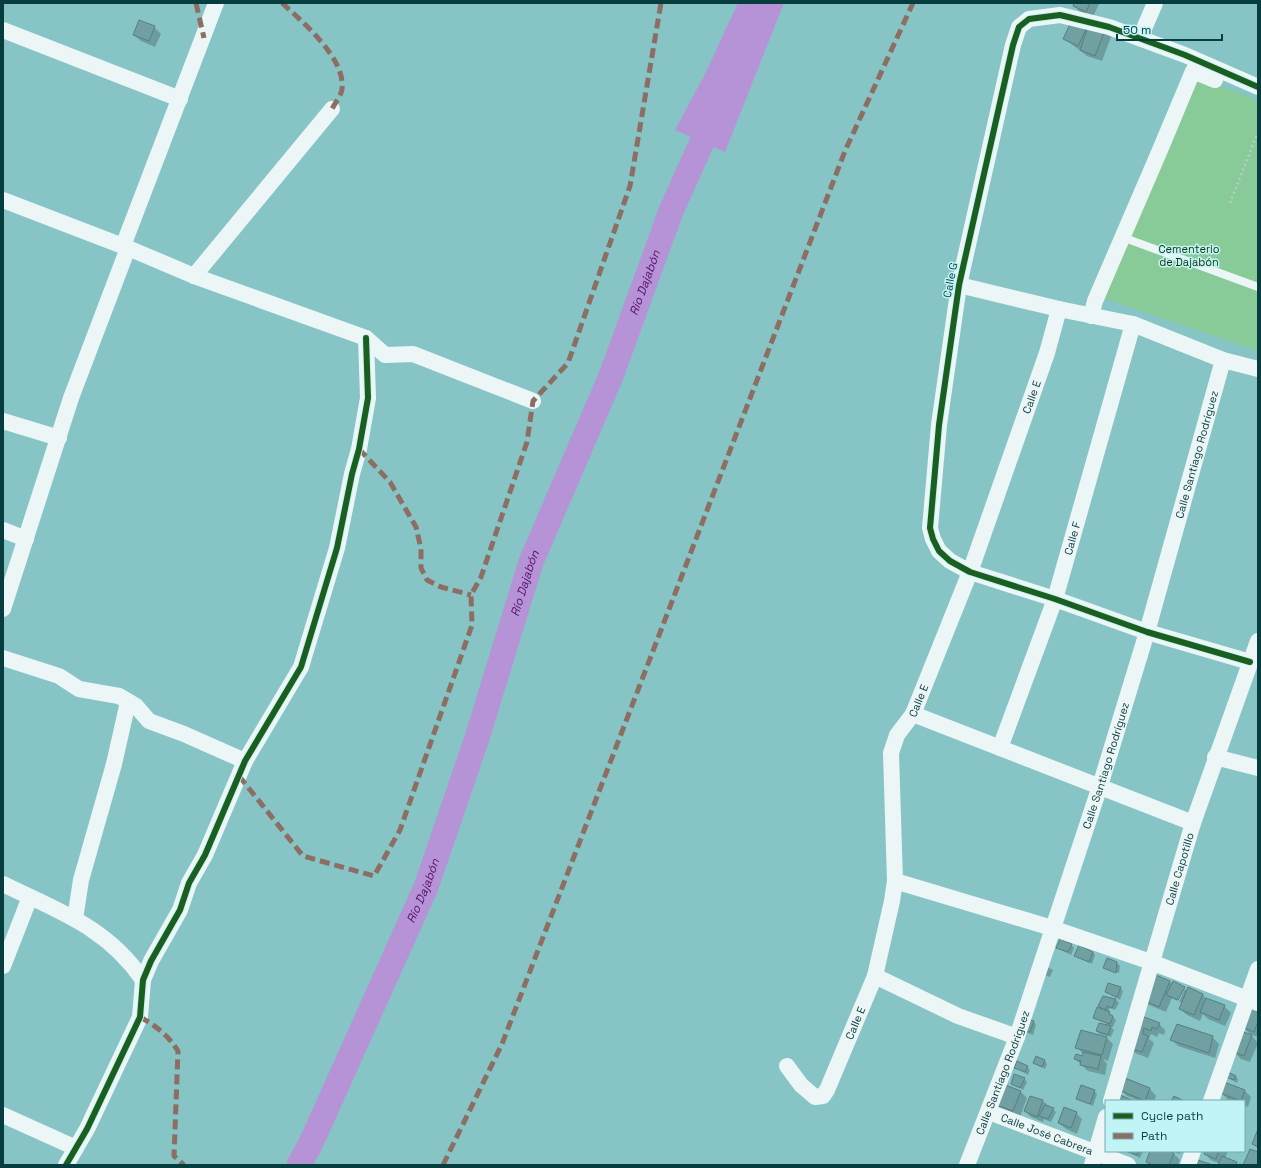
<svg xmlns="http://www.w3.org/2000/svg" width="1261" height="1168" viewBox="0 0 1261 1168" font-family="'Space Grotesk',sans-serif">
<rect width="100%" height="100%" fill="#87c4c6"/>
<!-- green -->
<path fill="#88cb99" d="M 1191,75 L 1258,100 L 1258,351 L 1097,296 Z"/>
<!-- water -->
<path fill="#b593d6" d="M 738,3 L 784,3 L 725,152 L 675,130 L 705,74 Z"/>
<!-- shadow -->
<g fill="#0003">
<path d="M 1075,3 L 1097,3 L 1099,4 L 1093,17 L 1080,12 L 1074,5 Z"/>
<path d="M 1073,22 L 1104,31 L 1111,37 L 1102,61 L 1087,56 L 1065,39 Z"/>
<path d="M 154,27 L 161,34 L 155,47 L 141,41 L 134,35 Z"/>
<path d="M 1071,945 L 1074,948 L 1071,955 L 1057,948 Z"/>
<path d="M 1093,952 L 1095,955 L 1092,964 L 1076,956 Z"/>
<path d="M 1039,963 L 1053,970 L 1050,977 L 1039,973 Z"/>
<path d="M 1117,963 L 1120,966 L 1119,973 L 1104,968 Z"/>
<path d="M 1169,981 L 1172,984 L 1183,987 L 1177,1001 L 1172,998 L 1166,1012 L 1149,1005 L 1142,999 Z"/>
<path d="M 1120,988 L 1123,991 L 1120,1000 L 1106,992 Z"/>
<path d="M 1185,989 L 1187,991 L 1202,994 L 1207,999 L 1224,1006 L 1231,1013 L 1225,1026 L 1208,1019 L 1203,1014 L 1200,1021 L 1187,1015 L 1180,1009 L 1183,1003 L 1179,1002 Z"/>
<path d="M 1104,997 L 1116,1000 L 1119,1003 L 1115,1010 L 1110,1008 L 1108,1012 L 1116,1020 L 1113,1027 L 1109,1025 L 1114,1030 L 1111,1037 L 1100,1034 L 1097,1031 L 1107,1024 L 1094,1018 L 1105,1011 L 1099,1006 Z"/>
<path d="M 1258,1011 L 1258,1037 L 1250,1034 L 1243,1027 Z"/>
<path d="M 1140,1017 L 1159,1024 L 1165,1030 L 1164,1035 L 1159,1033 L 1157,1037 L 1151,1034 L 1149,1039 L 1154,1043 L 1148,1058 L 1135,1053 L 1129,1047 Z"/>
<path d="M 1022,1019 L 1034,1022 L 1036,1025 L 1033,1035 L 1022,1031 Z"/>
<path d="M 1082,1031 L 1107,1038 L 1113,1044 L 1108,1061 L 1103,1059 L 1107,1064 L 1105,1075 L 1088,1071 L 1075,1059 L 1083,1057 L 1083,1054 L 1077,1047 Z"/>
<path d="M 1252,1036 L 1258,1043 L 1250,1062 L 1241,1059 L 1234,1052 Z"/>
<path d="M 1212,1037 L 1219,1044 L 1215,1058 L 1178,1046 L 1172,1040 Z"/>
<path d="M 1045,1061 L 1047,1064 L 1045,1069 L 1035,1063 Z"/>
<path d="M 1027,1067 L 1030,1070 L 1028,1075 L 1016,1068 Z"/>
<path d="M 1235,1076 L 1238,1079 L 1237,1083 L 1227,1077 Z"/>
<path d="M 1024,1079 L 1027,1082 L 1023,1090 L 1012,1083 Z"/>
<path d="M 1125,1079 L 1150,1089 L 1156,1096 L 1154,1101 L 1139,1101 L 1127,1096 L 1121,1090 Z"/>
<path d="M 1004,1085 L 1021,1092 L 1027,1098 L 1020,1117 L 1001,1110 L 995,1104 Z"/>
<path d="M 1094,1091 L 1097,1094 L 1093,1106 L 1077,1099 Z"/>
<path d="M 1245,1091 L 1251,1097 L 1248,1107 L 1244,1105 L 1244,1101 L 1233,1101 L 1227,1099 L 1221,1092 Z"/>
<path d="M 1031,1097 L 1043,1101 L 1056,1112 L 1051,1122 L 1044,1119 L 1043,1122 L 1031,1117 L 1025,1111 Z"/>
<path d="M 1076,1113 L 1082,1119 L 1077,1134 L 1066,1129 L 1059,1123 Z"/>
<path d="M 1126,1151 L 1143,1151 L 1140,1158 Z"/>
<path d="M 1151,1151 L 1172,1152 L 1180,1160 L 1178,1165 L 1150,1165 L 1147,1162 Z"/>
<path d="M 1172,1151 L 1181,1151 L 1180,1154 Z"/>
<path d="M 1206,1151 L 1228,1151 L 1225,1158 L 1239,1165 L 1219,1165 L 1220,1164 L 1211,1160 L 1205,1154 Z"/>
</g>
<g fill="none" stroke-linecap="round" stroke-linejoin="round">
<!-- river -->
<path stroke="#b593d6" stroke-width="25" id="s1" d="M 299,1165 L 311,1143 L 426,887 L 477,738 L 531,562 L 611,376 L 671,211 L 716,111"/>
</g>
<!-- building -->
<g fill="#71a0a2" stroke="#577f80">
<path d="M 1074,3 L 1090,3 L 1086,12 L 1073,6 Z"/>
<path d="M 139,20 L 155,26 L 149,41 L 133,35 Z"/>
<path d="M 1072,20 L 1087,27 L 1078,46 L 1063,39 Z"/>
<path d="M 1089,24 L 1105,30 L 1095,56 L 1080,50 Z"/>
<path d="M 1060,939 L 1072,944 L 1068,952 L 1056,948 Z"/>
<path d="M 1079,945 L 1093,952 L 1089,962 L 1074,956 Z"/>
<path d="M 1107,958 L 1117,962 L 1116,973 L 1103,968 Z"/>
<path d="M 1151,973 L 1170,981 L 1159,1007 L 1141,999 Z"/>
<path d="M 1173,981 L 1185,987 L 1178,1000 L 1166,995 Z"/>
<path d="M 1108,983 L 1121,987 L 1117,997 L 1105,992 Z"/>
<path d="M 1188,987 L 1203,994 L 1194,1015 L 1179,1009 Z"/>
<path d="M 1103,996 L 1116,999 L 1112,1008 L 1107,1006 L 1105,1010 L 1098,1006 Z"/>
<path d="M 1206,998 L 1225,1005 L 1219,1020 L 1200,1012 Z"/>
<path d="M 1097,1007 L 1110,1012 L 1109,1014 L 1113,1016 L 1110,1024 L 1093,1018 Z"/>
<path d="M 1250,1007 L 1258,1010 L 1258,1021 L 1254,1032 L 1242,1027 Z"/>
<path d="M 1139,1015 L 1160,1023 L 1157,1029 L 1152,1027 L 1151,1031 L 1144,1028 L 1143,1034 L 1148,1036 L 1142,1052 L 1127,1047 Z"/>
<path d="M 1022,1017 L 1034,1021 L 1030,1032 L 1018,1029 Z"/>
<path d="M 1099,1023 L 1111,1026 L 1108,1035 L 1096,1031 Z"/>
<path d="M 1177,1024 L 1213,1036 L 1209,1053 L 1170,1040 Z"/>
<path d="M 1081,1030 L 1107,1037 L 1102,1055 L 1075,1048 Z"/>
<path d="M 1241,1031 L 1252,1035 L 1244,1056 L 1233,1052 Z"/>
<path d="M 1083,1052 L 1101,1056 L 1098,1069 L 1080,1065 L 1081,1061 L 1074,1059 L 1076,1054 L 1082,1056 Z"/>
<path d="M 1036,1056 L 1045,1060 L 1042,1067 L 1033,1063 Z"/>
<path d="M 1017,1061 L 1028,1066 L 1025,1072 L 1014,1068 Z"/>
<path d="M 1228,1072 L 1236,1076 L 1234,1080 L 1226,1077 Z"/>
<path d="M 1014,1074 L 1025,1078 L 1020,1088 L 1011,1084 Z"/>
<path d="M 1125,1078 L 1150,1088 L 1145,1101 L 1119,1090 Z"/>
<path d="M 1224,1082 L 1245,1090 L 1241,1101 L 1220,1093 Z"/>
<path d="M 1003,1084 L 1021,1091 L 1013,1111 L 994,1104 Z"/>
<path d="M 1081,1085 L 1095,1090 L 1090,1104 L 1076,1099 Z"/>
<path d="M 1120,1095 L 1134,1101 L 1117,1101 Z"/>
<path d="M 1030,1096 L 1043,1100 L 1037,1117 L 1024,1111 Z"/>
<path d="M 1174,1096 L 1184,1101 L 1171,1101 Z"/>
<path d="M 1045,1105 L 1054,1108 L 1048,1119 L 1039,1116 Z"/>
<path d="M 1064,1107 L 1077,1112 L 1071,1128 L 1058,1123 Z"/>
<path d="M 1258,1129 L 1258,1147 L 1252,1144 Z"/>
<path d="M 1250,1149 L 1258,1152 L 1258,1165 L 1243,1165 Z"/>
<path d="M 1125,1151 L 1139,1151 L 1137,1155 Z"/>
<path d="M 1150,1151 L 1169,1151 L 1174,1153 L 1169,1165 L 1153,1165 L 1146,1162 Z"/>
<path d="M 1205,1151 L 1219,1151 L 1216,1159 L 1204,1154 Z"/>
<path d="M 1222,1156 L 1237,1162 L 1236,1165 L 1218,1165 Z"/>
<path d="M 1195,1159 L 1210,1164 L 1210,1165 L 1193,1165 Z"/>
</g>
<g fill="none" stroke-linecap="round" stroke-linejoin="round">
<!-- path -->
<path stroke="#b8ccce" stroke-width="2.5" stroke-dasharray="2 3" stroke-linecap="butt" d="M 1230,203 L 1258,132"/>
<!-- lane -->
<path stroke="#edf6f6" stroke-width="8" d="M 1122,237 L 1258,287"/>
<!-- street -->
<g stroke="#edf6f6" stroke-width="16">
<path d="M 3,30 L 180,99"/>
<path d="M 1140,38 L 1155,3"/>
<path d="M 3,200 L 128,248 L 194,276 L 366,338 L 385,355 L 413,354 L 533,401"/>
<path d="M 123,246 L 216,3"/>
<path d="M 194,276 L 332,109"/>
<path d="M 959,285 L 1059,309 L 1133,324 L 1223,360 L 1258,369"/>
<path d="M 1091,316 L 1095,301 L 1160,150 L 1193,71 L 1215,80"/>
<path d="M 3,421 L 59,438"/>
<path d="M 3,530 L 26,539"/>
<path d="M 3,609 L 71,398 L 128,248"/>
<path d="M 3,658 L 59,676 L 79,689 L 119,696 L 136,706 L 149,721 L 184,734 L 245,761"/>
<path d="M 1250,662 L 1147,632 L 1055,599 L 970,572 L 950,561 L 939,551 L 933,539 L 930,528 L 939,425 L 959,285 L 1013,45 L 1019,27 L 1029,19 L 1060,15 L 1109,27 L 1185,55 L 1258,87"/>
<path d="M 913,714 L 1193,823"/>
<path id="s2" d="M 1000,748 L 1055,599 L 1133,324"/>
<path d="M 1215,757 L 1258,768"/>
<path d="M 895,881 L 1052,928 L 1151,962 L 1258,1003"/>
<path d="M 3,884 C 58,911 107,927 143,980"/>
<path d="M 75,919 L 81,880 L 114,764 L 128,702"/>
<path d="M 3,966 L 30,897"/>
<path d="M 875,976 L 958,1016 L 1017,1037"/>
<path id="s3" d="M 787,1066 L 801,1085 L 815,1097 L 823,1096 L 827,1090 L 875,976 L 892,901 L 895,881 L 891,753 L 897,735 L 913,714 L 970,572 L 1047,353 L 1059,309"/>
<path id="s4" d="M 1111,1101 L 1193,823 L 1258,641"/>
<path d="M 1211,1101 L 1258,969"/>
<path id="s5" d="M 989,1112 L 1128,1165"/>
<path d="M 3,1115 L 76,1148"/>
<path d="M 66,1165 L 87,1129 L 140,1017 L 143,980 L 151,961 L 180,910 L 189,883 L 205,855 L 245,761 L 301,667 L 337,548 L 352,474 L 359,449 L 368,398 L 366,338"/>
<path id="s6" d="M 967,1165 L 1017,1037 L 1100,786 L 1147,632 L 1223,360"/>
<path d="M 1092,1165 L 1106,1117"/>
<path d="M 1188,1165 L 1193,1151"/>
</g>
<!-- quiet -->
<g stroke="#8d6e63" stroke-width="5" stroke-dasharray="10 5" stroke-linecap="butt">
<path d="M 196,3 L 204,38"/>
<path d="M 282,3 C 303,22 346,59 342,89 C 341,96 335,103 332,109"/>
<path d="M 359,449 L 390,482 L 416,527 L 421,549 L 421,568 L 427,580 L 441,587 L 471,595"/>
<path d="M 239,776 L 303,856 L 374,876 L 400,830 L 472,625 L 471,595 L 481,577 L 527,442 L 533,401 L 568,363 L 630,186 L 661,3"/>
<path d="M 140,1017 C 156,1026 168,1035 178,1051 L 174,1156 L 184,1165"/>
<path d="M 443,1165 L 502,1044 L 845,151 L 913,3"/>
</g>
<defs>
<g id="cycleway">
<path d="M 1250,662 L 1147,632 L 1055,599 L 970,572 L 950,561 L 939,551 L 933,539 L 930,528 L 939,425 L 959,285 L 1013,45 L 1019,27 L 1029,19 L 1060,15 L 1109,27 L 1185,55 L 1258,87"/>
<path d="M 66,1165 L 87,1129 L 140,1017 L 143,980 L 151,961 L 180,910 L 189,883 L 205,855 L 245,761 L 301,667 L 337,548 L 352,474 L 359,449 L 368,398 L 366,338"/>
</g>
</defs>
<!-- cycleway casing -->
<use href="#cycleway" stroke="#c1f4f6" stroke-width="8"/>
<!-- cycleway -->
<use href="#cycleway" stroke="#1b5e20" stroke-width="6"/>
</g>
<g text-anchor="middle" stroke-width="3" stroke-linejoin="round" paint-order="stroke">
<!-- park labels -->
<g font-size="11" fill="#16350d" stroke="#c1f4f6">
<text x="1189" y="253">Cementerio<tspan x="1189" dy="13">de Dajabón</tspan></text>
</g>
<!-- street labels -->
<g font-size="11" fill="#083d3f" stroke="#c1f4f6">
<text transform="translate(950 280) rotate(-79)" y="4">Calle G</text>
<text dy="4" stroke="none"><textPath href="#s3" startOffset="790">Calle E</textPath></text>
<text dy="4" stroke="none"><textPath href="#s6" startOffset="747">Calle Santiago Rodríguez</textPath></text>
<text dy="4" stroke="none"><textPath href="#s2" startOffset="222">Calle F</textPath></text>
<text dy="4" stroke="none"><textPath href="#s3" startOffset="466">Calle E</textPath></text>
<text dy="4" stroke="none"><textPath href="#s6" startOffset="423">Calle Santiago Rodríguez</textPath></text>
<text dy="4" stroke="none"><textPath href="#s4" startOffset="242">Calle Capotillo</textPath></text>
<text dy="4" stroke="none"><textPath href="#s3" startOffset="130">Calle E</textPath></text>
<text dy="4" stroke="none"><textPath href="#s6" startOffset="99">Calle Santiago Rodríguez</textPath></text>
<text dy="4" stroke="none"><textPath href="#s5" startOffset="62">Calle José Cabrera</textPath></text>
</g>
<!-- water labels -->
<g font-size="12" font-style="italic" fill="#581068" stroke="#c1f4f6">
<text dy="4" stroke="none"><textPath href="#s1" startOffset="949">Río Dajabón</textPath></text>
<text dy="4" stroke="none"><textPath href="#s1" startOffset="625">Río Dajabón</textPath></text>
<text dy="4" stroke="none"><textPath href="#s1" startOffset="301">Río Dajabón</textPath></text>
</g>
</g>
<!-- border -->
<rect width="1261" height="1168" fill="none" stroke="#083d3f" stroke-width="8"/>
<!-- legend -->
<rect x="1105" y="1100" width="140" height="52" fill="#c1f4f6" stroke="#77abad"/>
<rect x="1113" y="1113" width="20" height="6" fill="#1b5e20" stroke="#77abad"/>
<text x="1141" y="1120" font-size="12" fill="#083d3f">Cycle path</text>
<rect x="1113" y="1133" width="20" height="6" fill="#8d6e63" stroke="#77abad"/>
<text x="1141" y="1140" font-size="12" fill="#083d3f">Path</text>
<!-- scale -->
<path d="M1117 34v6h105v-6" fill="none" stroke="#083d3f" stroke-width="2"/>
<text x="1123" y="34" font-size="12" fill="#083d3f" stroke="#c1f4f6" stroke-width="3" paint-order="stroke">50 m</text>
</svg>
